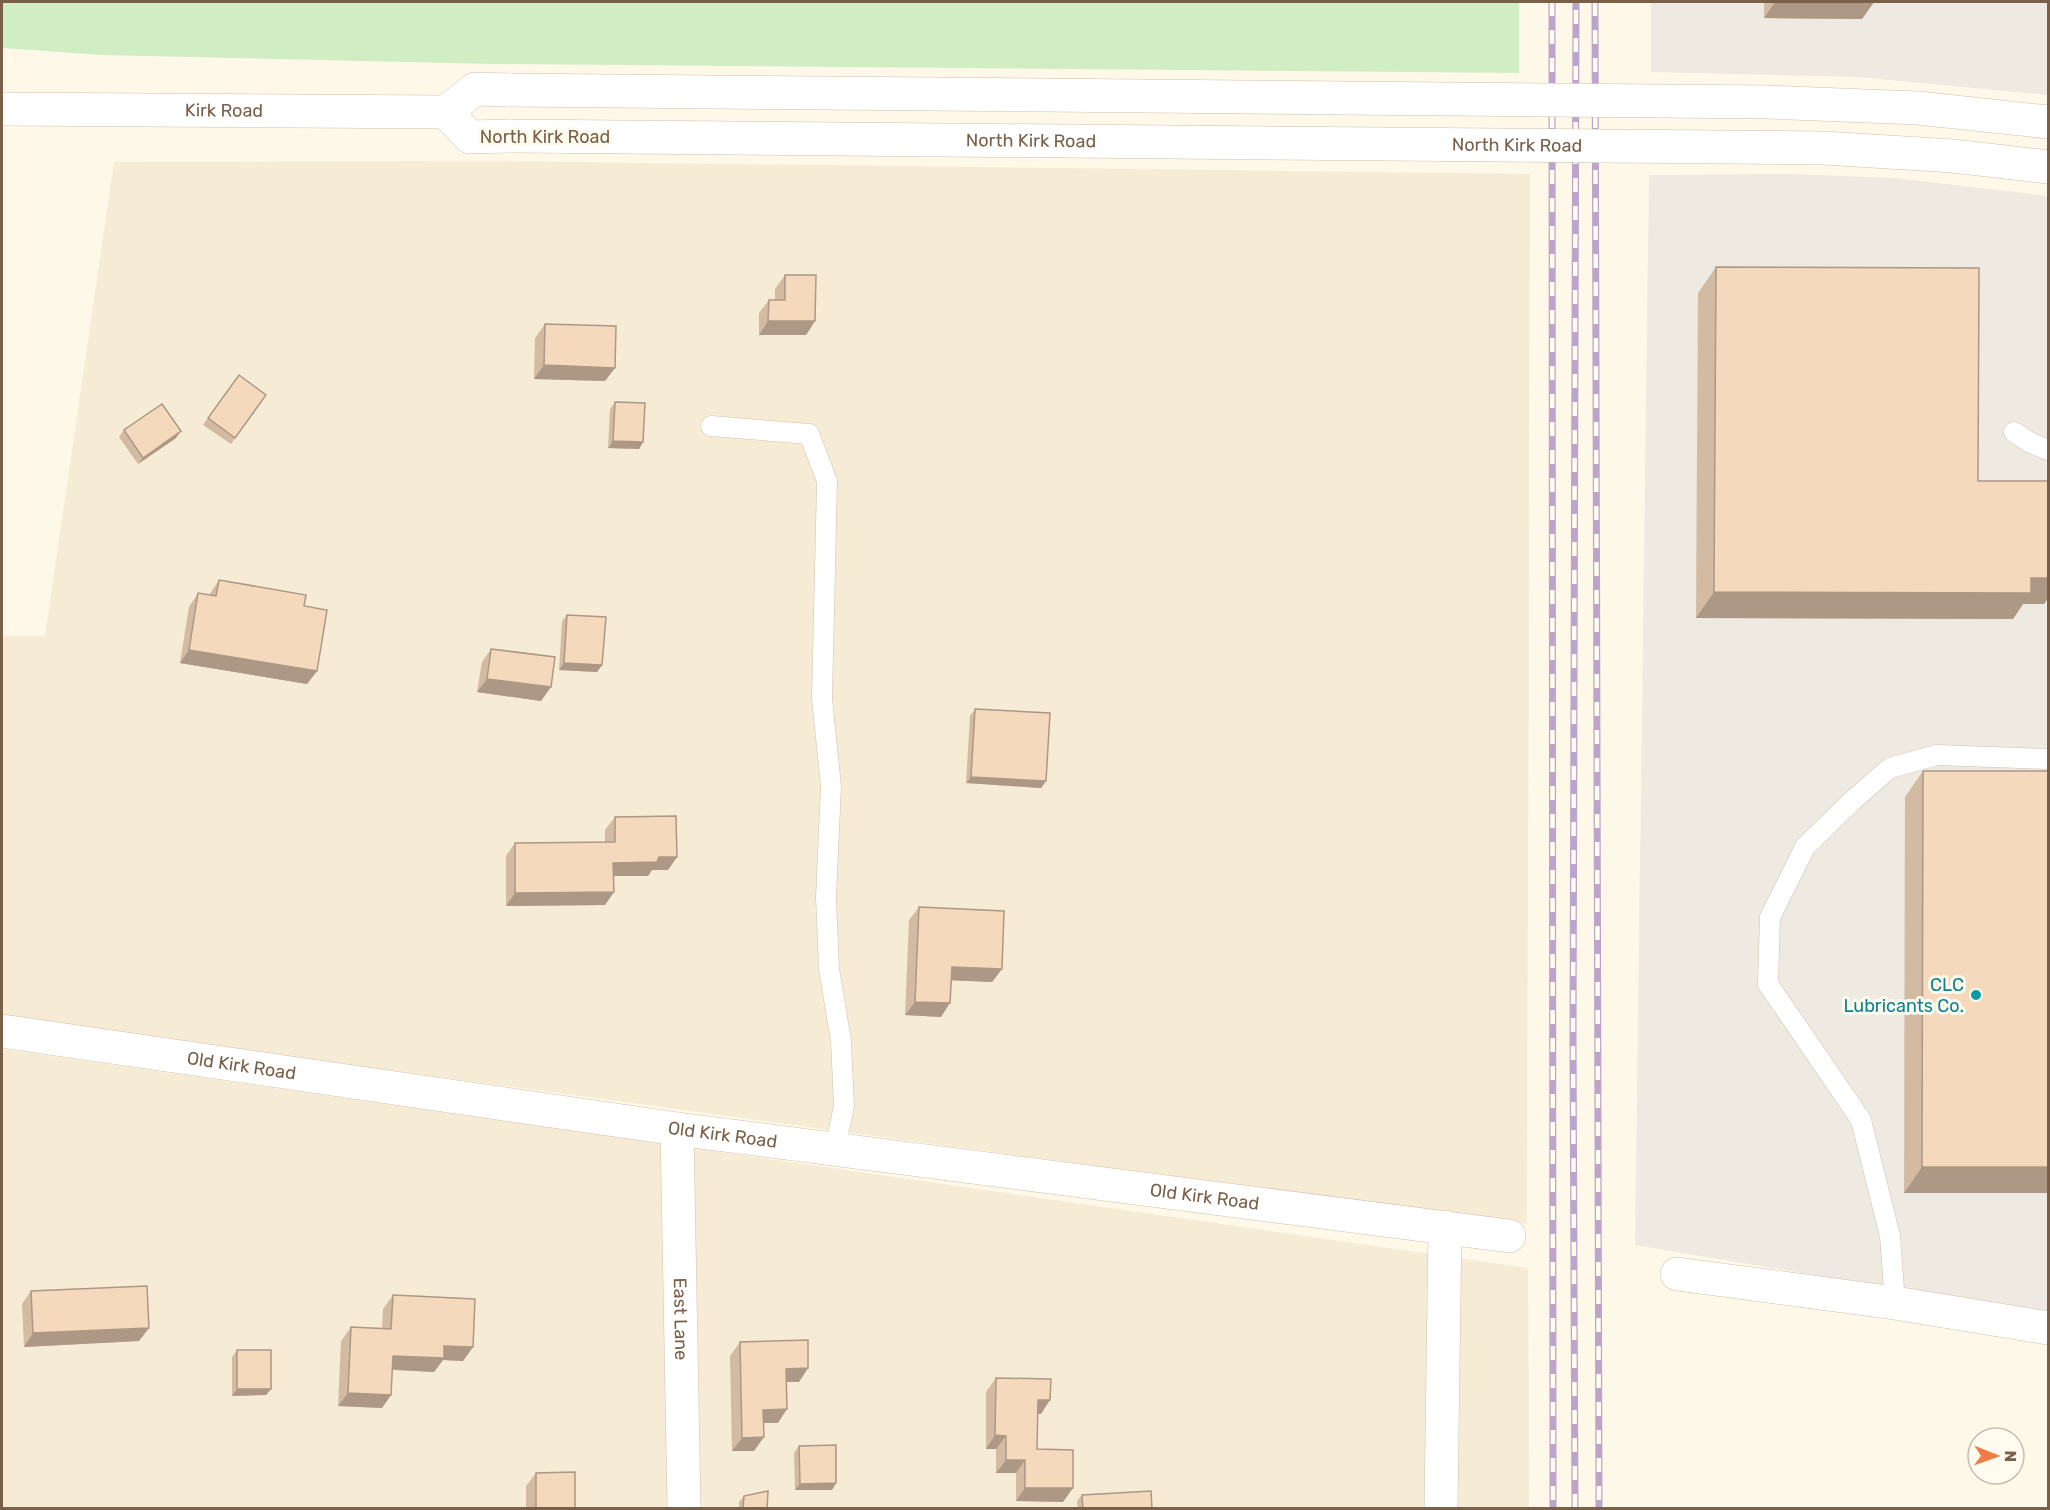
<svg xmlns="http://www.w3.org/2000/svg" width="2050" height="1510" viewBox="0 0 2050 1510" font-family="Rubik,sans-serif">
<rect width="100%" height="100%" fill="#fef8e8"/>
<!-- residential -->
<g fill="#f6ebd5">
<path d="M 495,161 L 1530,174 L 1527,1224 L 2,1018 L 2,636 L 45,636 L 114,162 Z"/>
<path d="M 2,1049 L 1528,1268 L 1529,1508 L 2,1508 Z"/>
</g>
<!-- industrial -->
<g fill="#eee9e1">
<path d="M 1651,2 L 2048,2 L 2048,95 L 1858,77 L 1651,72 Z"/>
<path d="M 1789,174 L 1894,178 L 2048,196 L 2048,1314 L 1635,1245 L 1649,175 Z"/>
</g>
<!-- green -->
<path fill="#d0edc4" d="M 2,2 L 1519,2 L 1519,73 L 495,64 L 102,55 L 2,48 Z"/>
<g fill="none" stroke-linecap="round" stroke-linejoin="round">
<defs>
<g id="service">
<path d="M 711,426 L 809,434 L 827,481 L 822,699 L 831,786 L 826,897 L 829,969 L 841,1041 L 844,1106 L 835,1149"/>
<path d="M 2014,432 L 2031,443 L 2048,450"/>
<path d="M 1895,1303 L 1890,1236 L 1861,1120 L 1768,984 L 1770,917 L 1805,847 L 1853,800 L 1890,768 L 1937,755 L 2048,759"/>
</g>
<g id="minor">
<path id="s1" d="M 2,1031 L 677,1129 L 1509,1236"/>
<path id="s2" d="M 677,1129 L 684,1508"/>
<path d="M 1677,1274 L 1895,1303 L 2048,1328"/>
<path d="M 1441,1508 L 1445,1227"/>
</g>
<g id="tertiary">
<path id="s3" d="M 2,109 L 446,112"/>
<path d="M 446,112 L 470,137 L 512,136"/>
<path d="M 446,112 L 475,89 L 511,90"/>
</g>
</defs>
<!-- service casing -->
<use href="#service" stroke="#d1c0ac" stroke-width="21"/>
<!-- minor casing -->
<use href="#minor" stroke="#d1c0ac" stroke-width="34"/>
<!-- tertiary casing -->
<use href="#tertiary" stroke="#d1c0ac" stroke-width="34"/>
<!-- service -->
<use href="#service" stroke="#fff" stroke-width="20"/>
<!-- minor -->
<use href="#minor" stroke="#fff" stroke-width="33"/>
<!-- tertiary -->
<use href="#tertiary" stroke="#fff" stroke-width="33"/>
<defs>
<g id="rail">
<path d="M 1552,2 L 1553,1508"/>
<path d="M 1595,2 L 1599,1508"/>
<path d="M 1575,1508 L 1573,1042 L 1576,2"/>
</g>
</defs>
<!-- rail casing -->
<use href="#rail" stroke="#bca4ca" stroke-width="7"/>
<!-- rail -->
<use href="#rail" stroke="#fffbef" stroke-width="4.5" stroke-dasharray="14" stroke-linecap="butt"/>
<defs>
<g id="tertiary-bridge">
<path d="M 511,90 L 1767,102 L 1918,108 L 2048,122"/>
<path id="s4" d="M 512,136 L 1824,148 L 1953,156 L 2048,167"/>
</g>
</defs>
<!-- tertiary-bridge casing -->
<use href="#tertiary-bridge" stroke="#d1c0ac" stroke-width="34" stroke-linecap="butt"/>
<!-- tertiary-bridge -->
<use href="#tertiary-bridge" stroke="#fff" stroke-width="33"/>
</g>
<!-- wall -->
<g fill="#d3bba3">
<path d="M 1764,2 L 1874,2 L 1862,19 L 1764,18 Z"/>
<path d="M 1716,267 L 1978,481 L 2049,481 L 2049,597 L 2044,604 L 2023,604 L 2013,619 L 1696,618 L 1698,293 Z"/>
<path d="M 785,275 L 815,321 L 806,335 L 759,335 L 759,313 L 769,300 L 775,300 L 775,289 Z"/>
<path d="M 545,324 L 605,381 L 534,379 L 535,338 Z"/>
<path d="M 239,375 L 266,395 L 231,444 L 203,425 Z"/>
<path d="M 615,402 L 643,442 L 639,449 L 608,448 L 610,409 Z"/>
<path d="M 124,430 L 176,438 L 138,464 L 119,437 Z"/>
<path d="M 219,580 L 304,606 L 317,671 L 307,684 L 180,663 L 189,607 L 198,593 L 209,595 Z"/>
<path d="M 567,615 L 602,665 L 597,672 L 559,670 L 562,621 Z"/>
<path d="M 491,649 L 541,701 L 477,692 L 482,662 Z"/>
<path d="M 975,709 L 1046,781 L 1041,788 L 966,783 L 970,716 Z"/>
<path d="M 1923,771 L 2049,771 L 2049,1193 L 1904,1193 L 1905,797 Z"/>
<path d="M 615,817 L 668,870 L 652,870 L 648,876 L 614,876 L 605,905 L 506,906 L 506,856 L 515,843 L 605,842 L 605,830 Z"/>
<path d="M 919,907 L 1002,969 L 992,982 L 951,980 L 941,1017 L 905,1015 L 909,920 Z"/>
<path d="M 31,1291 L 139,1341 L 24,1347 L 22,1304 Z"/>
<path d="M 393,1295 L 473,1347 L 463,1361 L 443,1360 L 434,1372 L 392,1370 L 391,1395 L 382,1408 L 338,1406 L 341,1341 L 351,1327 L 382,1328 L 383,1309 Z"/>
<path d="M 740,1342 L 808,1368 L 799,1382 L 787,1382 L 778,1423 L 764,1423 L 754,1451 L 732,1451 L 730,1356 Z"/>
<path d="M 237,1350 L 271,1389 L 266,1395 L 232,1396 L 232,1357 Z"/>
<path d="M 996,1378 L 1041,1414 L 1037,1414 L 1037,1449 L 1063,1502 L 1016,1501 L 1016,1473 L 996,1473 L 996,1449 L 986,1449 L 986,1392 Z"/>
<path d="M 799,1446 L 836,1483 L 832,1490 L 795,1490 L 794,1453 Z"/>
<path d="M 536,1473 L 575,1509 L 526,1509 L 526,1486 Z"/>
<path d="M 1082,1495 L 1152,1509 L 1078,1509 L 1077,1501 Z"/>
<path d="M 744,1496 L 767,1509 L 739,1509 L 739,1502 Z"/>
</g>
<!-- shaded-wall -->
<g fill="#ac9884">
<path d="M 1775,2 L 1874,2 L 1862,19 L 1764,18 Z"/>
<path d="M 768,321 L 815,321 L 806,335 L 759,335 Z"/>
<path d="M 544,365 L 615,368 L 605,381 L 534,379 Z"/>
<path d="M 181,431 L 176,438 L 138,464 L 143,458 Z"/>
<path d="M 613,441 L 643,442 L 639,449 L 608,448 Z"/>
<path d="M 2031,578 L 2049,578 L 2049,597 L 2044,604 L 2023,604 L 2013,619 L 1696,618 L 1714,592 Z"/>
<path d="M 189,650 L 317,671 L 307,684 L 180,663 Z"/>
<path d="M 564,663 L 602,665 L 597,672 L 559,670 Z"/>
<path d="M 487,679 L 551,687 L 541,701 L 477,692 Z"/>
<path d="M 971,777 L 1046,781 L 1041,788 L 966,783 Z"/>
<path d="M 659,857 L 677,857 L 668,870 L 652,870 L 648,876 L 604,876 L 613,863 Z"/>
<path d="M 614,892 L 605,905 L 506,906 L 515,893 Z"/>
<path d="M 952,967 L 1002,969 L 992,982 L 943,980 Z"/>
<path d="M 915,1002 L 950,1003 L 941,1017 L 905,1015 Z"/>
<path d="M 1922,1167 L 2049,1167 L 2049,1193 L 1904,1193 Z"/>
<path d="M 149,1328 L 139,1341 L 24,1347 L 33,1333 Z"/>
<path d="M 444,1346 L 473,1347 L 463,1361 L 443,1360 L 434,1372 L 384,1369 L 393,1356 Z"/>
<path d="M 808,1368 L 799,1382 L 777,1382 L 786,1369 Z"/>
<path d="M 237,1389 L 271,1389 L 266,1395 L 232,1396 Z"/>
<path d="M 348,1393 L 391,1395 L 382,1408 L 338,1406 Z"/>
<path d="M 1038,1400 L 1050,1400 L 1041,1414 L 1028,1413 Z"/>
<path d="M 787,1409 L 778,1423 L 754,1423 L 763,1410 Z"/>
<path d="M 995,1435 L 1006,1436 L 996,1449 L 986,1449 Z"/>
<path d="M 764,1437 L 754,1451 L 732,1451 L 742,1438 Z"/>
<path d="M 1006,1460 L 1025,1460 L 1016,1473 L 996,1473 Z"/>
<path d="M 836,1483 L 832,1490 L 795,1490 L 800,1484 Z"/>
<path d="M 1025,1488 L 1073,1488 L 1063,1502 L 1016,1501 Z"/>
</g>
<!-- building -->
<g fill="#f5d9bd" stroke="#ac9884" stroke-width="1.5">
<path d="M 1716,267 L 1979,268 L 1978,481 L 2049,481 L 2049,578 L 2031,578 L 2031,593 L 1714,592 Z"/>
<path d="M 785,275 L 816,275 L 815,321 L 768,321 L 769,300 L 785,300 Z"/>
<path d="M 545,324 L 616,326 L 615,368 L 544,365 Z"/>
<path d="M 239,375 L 266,395 L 235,438 L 208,418 Z"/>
<path d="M 615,402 L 645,403 L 643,442 L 613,441 Z"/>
<path d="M 162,404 L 181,431 L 143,458 L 124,430 Z"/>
<path d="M 219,580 L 306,595 L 304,606 L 327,610 L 317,671 L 189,650 L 198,593 L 216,596 Z"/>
<path d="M 567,615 L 606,617 L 602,665 L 564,663 Z"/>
<path d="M 491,649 L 555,657 L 551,687 L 487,679 Z"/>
<path d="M 975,709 L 1050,713 L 1046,781 L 971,777 Z"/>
<path d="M 1923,771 L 2049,771 L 2049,1167 L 1922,1167 Z"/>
<path d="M 676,816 L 677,857 L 659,857 L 657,862 L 613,863 L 614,892 L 515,893 L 515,843 L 615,842 L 615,817 Z"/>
<path d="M 919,907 L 1004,911 L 1002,969 L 952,967 L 950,1003 L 915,1002 Z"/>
<path d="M 147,1286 L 149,1328 L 33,1333 L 31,1291 Z"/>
<path d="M 393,1295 L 475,1299 L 473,1347 L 444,1346 L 444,1358 L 393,1356 L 391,1395 L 348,1393 L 351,1327 L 391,1329 Z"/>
<path d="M 808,1340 L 808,1368 L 786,1369 L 787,1409 L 763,1410 L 764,1437 L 742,1438 L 740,1342 Z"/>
<rect x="237" y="1350" width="34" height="39"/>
<path d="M 996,1378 L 1051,1379 L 1050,1400 L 1038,1400 L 1037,1449 L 1073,1450 L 1073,1488 L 1025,1488 L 1025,1460 L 1006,1460 L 1006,1436 L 995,1435 Z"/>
<path d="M 836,1445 L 836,1483 L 800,1484 L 799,1446 Z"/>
<path d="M 575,1472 L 575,1509 L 536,1509 L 536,1473 Z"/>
<path d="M 768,1491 L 767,1509 L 743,1509 L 744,1496 Z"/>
<path d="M 1151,1491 L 1152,1509 L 1083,1509 L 1082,1495 Z"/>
</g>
<!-- markers -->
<circle fill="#0f9aa8" stroke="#fffbef" stroke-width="2" cx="1976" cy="995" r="6"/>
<g text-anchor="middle" stroke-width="6" stroke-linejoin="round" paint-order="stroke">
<!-- street labels -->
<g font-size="18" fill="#7a6049" stroke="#fffbef">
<text dy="6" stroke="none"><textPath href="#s3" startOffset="222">Kirk Road</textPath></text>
<text x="545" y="143">North Kirk Road</text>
<text dy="6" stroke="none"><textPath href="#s4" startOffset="519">North Kirk Road</textPath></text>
<text dy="6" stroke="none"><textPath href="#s4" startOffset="1005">North Kirk Road</textPath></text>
<text dy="6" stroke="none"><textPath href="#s1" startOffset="242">Old Kirk Road</textPath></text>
<text dy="6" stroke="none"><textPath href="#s1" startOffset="728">Old Kirk Road</textPath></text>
<text dy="6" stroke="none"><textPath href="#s1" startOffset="1214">Old Kirk Road</textPath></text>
<text dy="6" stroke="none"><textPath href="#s2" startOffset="190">East Lane</textPath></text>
</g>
<!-- culture labels -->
<g font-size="18" fill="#0d838f" stroke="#fffbef" text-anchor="end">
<text x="1964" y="991">CLC<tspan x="1964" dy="21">Lubricants Co.</tspan></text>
</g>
</g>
<!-- border -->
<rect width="2050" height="1510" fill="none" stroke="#7a6049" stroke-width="6"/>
<!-- north arrow -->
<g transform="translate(1996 1456) rotate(91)"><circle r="28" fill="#fffbef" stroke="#cabdad" stroke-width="1.5"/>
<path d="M0-4.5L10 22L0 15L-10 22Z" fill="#ef7d45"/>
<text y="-9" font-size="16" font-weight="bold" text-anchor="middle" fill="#7a6049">N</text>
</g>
</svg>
